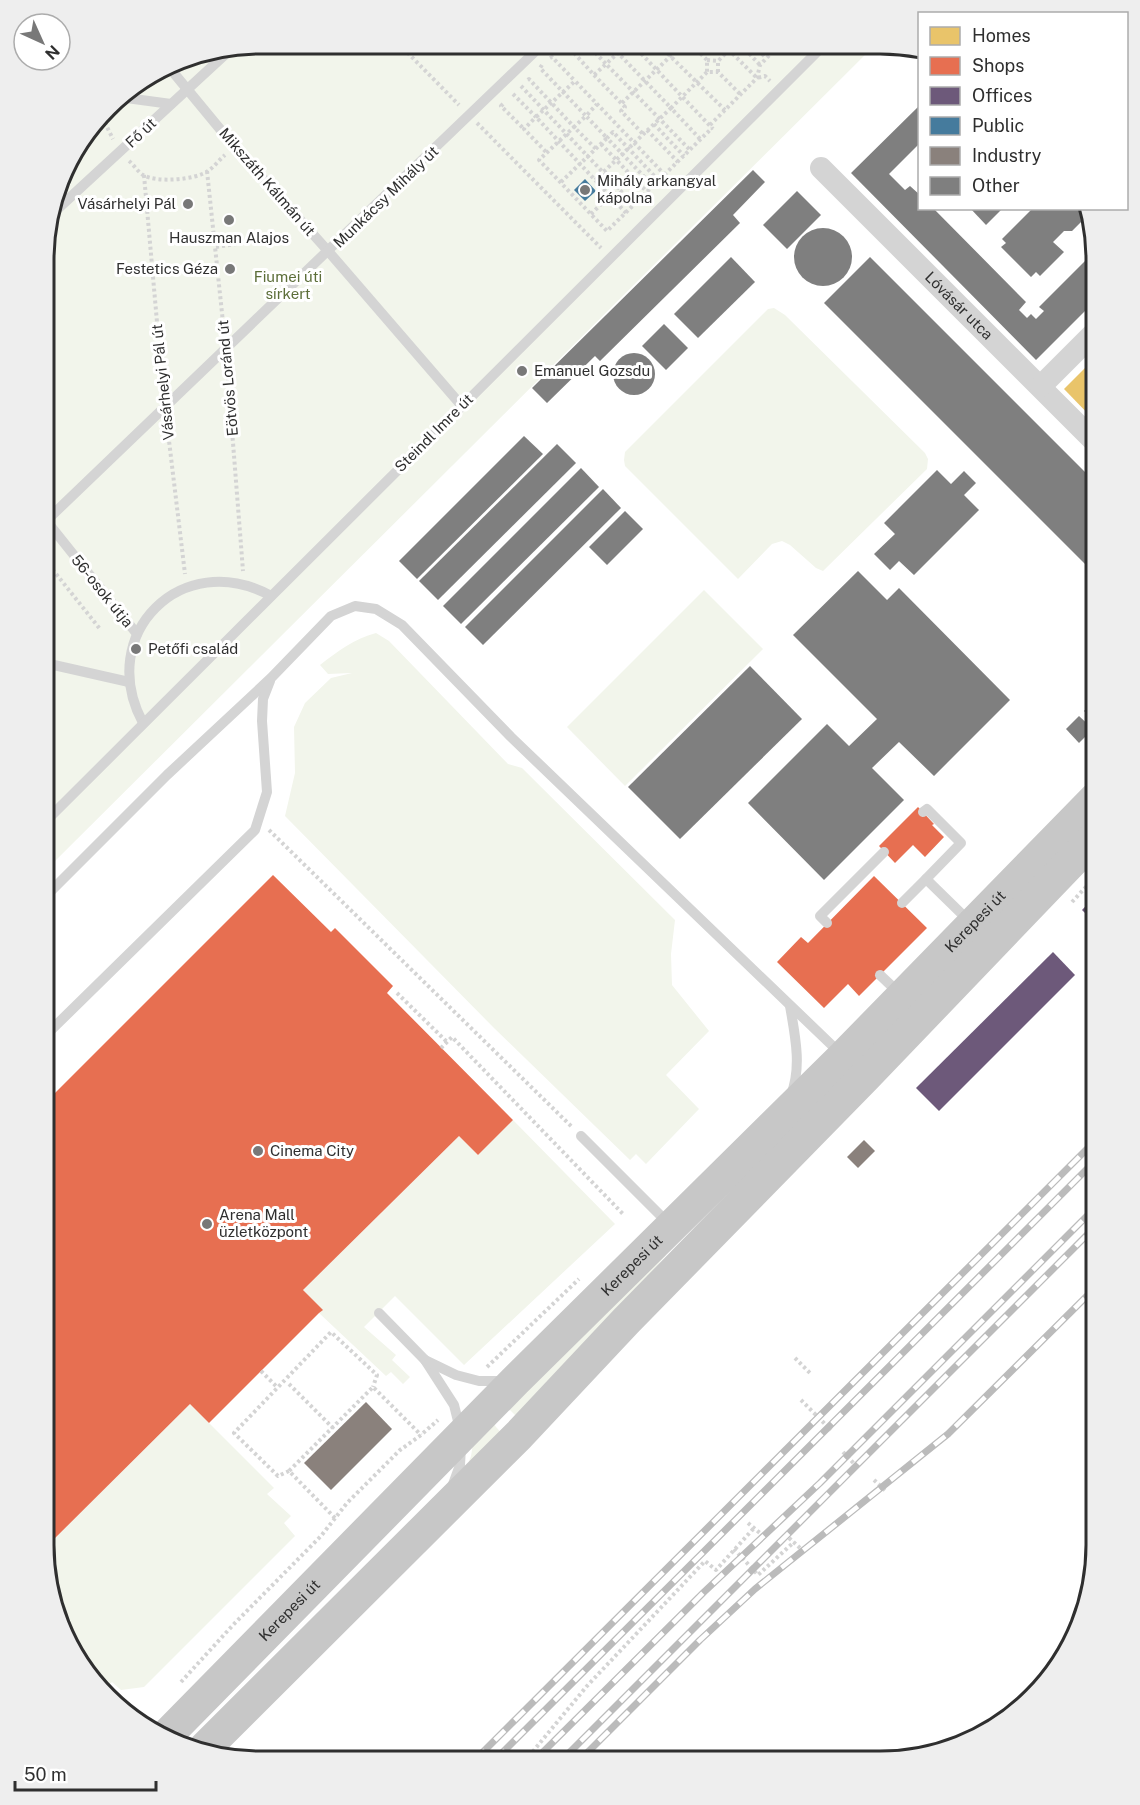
<svg xmlns="http://www.w3.org/2000/svg" width="1140" height="1805" viewBox="0 0 1140 1805" font-family="'Public Sans',sans-serif">
<rect width="100%" height="100%" fill="#fff"/>
<!-- green -->
<g fill="#f2f5eb">
<path d="M 260,44 L 875,45 L 44,872 L 45,232 L 66,164 L 117,98 L 178,60 Z"/>
<path d="M 774,308 L 785,315 L 925,453 L 928,459 L 927,469 L 823,571 L 816,568 L 790,545 L 782,541 L 772,544 L 738,579 L 625,466 L 624,460 L 625,452 L 768,309 Z"/>
<path d="M 704,590 L 763,649 L 625,786 L 567,727 Z"/>
<path d="M 376,633 L 389,641 L 508,764 L 522,768 L 675,920 L 671,954 L 672,985 L 709,1031 L 666,1075 L 699,1109 L 646,1164 L 636,1154 L 630,1160 L 494,1028 L 285,816 L 295,773 L 294,727 L 305,703 L 331,678 L 352,673 L 328,674 L 320,665 C 338,651 354,639 376,633 Z"/>
<path d="M 513,1120 L 615,1224 L 464,1365 L 395,1296 L 364,1327 L 396,1355 L 392,1360 L 410,1377 L 403,1384 L 391,1372 L 386,1376 L 319,1313 L 322,1310 L 303,1290 L 459,1136 L 478,1155 Z"/>
<path d="M 665,1254 L 666,1255 L 599,1334 L 518,1418 L 506,1406 Z"/>
<path d="M 190,1404 L 274,1488 L 267,1494 L 291,1516 L 284,1523 L 295,1536 L 144,1687 L 121,1690 L 112,1682 L 106,1687 L 60,1627 L 44,1549 Z"/>
<path d="M 491,1421 L 502,1434 L 464,1475 L 471,1456 L 474,1438 Z"/>
</g>
<!-- homes -->
<path fill="#e9c46a" d="M 1096,357 L 1096,422 L 1064,389 Z"/>
<!-- shops -->
<g fill="#e76f51">
<path d="M 918,807 L 934,824 L 932,825 L 944,837 L 925,857 L 913,845 L 895,863 L 879,846 Z"/>
<path d="M 273,875 L 331,932 L 335,928 L 393,986 L 387,993 L 513,1120 L 478,1155 L 459,1136 L 303,1290 L 323,1310 L 319,1313 L 209,1423 L 190,1404 L 44,1549 L 44,1104 Z"/>
<path d="M 874,876 L 927,928 L 859,996 L 848,984 L 824,1008 L 777,962 L 801,937 L 808,943 Z"/>
</g>
<!-- offices -->
<g fill="#6d597a">
<path d="M 1096,895 L 1096,924 L 1082,910 Z"/>
<path d="M 1053,952 L 1075,975 L 939,1111 L 916,1088 Z"/>
</g>
<!-- public -->
<path fill="#457b9d" d="M 585,179 L 596,191 L 585,201 L 574,190 Z"/>
<!-- industry -->
<g fill="#8a817c">
<path d="M 864,1140 L 875,1151 L 858,1168 L 847,1157 Z"/>
<path d="M 366,1402 L 392,1429 L 331,1490 L 304,1463 Z"/>
</g>
<!-- building -->
<g fill="#7f7f7f">
<path d="M 920,105 L 920,143 L 889,174 L 905,190 L 910,186 L 920,195 L 920,208 L 933,208 L 1026,302 L 1019,310 L 1027,318 L 1031,314 L 1036,319 L 1044,311 L 1039,307 L 1095,251 L 1096,260 L 1096,300 L 1036,360 L 851,173 Z"/>
<path d="M 753,170 L 765,182 L 733,215 L 740,223 L 600,361 L 595,356 L 547,403 L 532,388 Z"/>
<path d="M 797,191 L 821,215 L 787,249 L 763,225 Z"/>
<path d="M 970,208 L 1003,208 L 986,225 Z"/>
<path d="M 1033,208 L 1086,208 L 1085,218 L 1072,231 L 1064,231 L 1053,242 L 1064,252 L 1040,276 L 1036,272 L 1031,277 L 1001,247 L 1006,243 L 1002,239 Z"/>
<circle cx="823" cy="257" r="29"/>
<path d="M 731,257 L 755,282 L 698,338 L 674,314 Z"/>
<path d="M 870,257 L 1096,483 L 1096,575 L 824,303 Z"/>
<path d="M 664,324 L 688,348 L 666,370 L 642,346 Z"/>
<circle cx="634" cy="374" r="21"/>
<path d="M 524,436 L 543,454 L 417,579 L 399,561 Z"/>
<path d="M 557,444 L 576,463 L 438,600 L 419,581 Z"/>
<path d="M 581,468 L 599,487 L 461,624 L 443,606 Z"/>
<path d="M 937,470 L 951,484 L 964,471 L 976,483 L 964,495 L 979,510 L 914,575 L 899,561 L 890,570 L 874,554 L 895,534 L 884,523 Z"/>
<path d="M 603,489 L 621,508 L 483,645 L 465,627 Z"/>
<path d="M 625,511 L 643,529 L 607,565 L 589,547 Z"/>
<path d="M 858,571 L 887,600 L 899,588 L 1010,700 L 934,776 L 899,742 L 872,768 L 904,800 L 824,880 L 748,803 L 827,724 L 849,746 L 877,719 L 793,635 Z"/>
<path d="M 750,666 L 802,719 L 680,839 L 628,787 Z"/>
<path d="M 1093,701 L 1096,705 L 1096,723 L 1084,711 Z"/>
<path d="M 1079,716 L 1093,729 L 1079,743 L 1066,729 Z"/>
</g>
<g fill="none" stroke-linecap="round" stroke-linejoin="round">
<!-- path -->
<g stroke="#d4d4d4" stroke-width="4" stroke-dasharray="3 3" stroke-linecap="butt">
<path d="M 399,44 L 459,105"/>
<path d="M 566,44 L 594,75 L 606,64 L 690,150"/>
<path d="M 587,44 L 606,64 L 618,53 L 671,108 L 707,72 L 718,72 L 740,94"/>
<path d="M 610,45 L 618,53 L 627,45"/>
<path d="M 633,45 L 713,129"/>
<path d="M 659,45 L 725,110"/>
<path d="M 692,45 L 707,60 L 707,72"/>
<path d="M 724,45 L 757,78 L 765,76 L 770,81"/>
<path d="M 741,45 L 760,65"/>
<path d="M 754,45 L 766,58"/>
<path d="M 550,58 L 552,57 L 575,81"/>
<path d="M 707,60 L 718,61"/>
<path d="M 542,65 L 540,68 L 586,116 L 574,127 L 596,149"/>
<path d="M 718,72 L 718,61 L 729,50"/>
<path d="M 594,75 L 625,107 L 621,111 L 643,134"/>
<path d="M 528,80 L 529,79 L 574,127 L 539,160 L 607,231 L 712,128"/>
<path d="M 521,86 L 634,205"/>
<path d="M 513,94 L 536,117 L 524,129 L 547,153"/>
<path d="M 622,103 L 682,45"/>
<path d="M 503,104 L 501,106 L 524,129"/>
<path d="M 102,117 L 113,139"/>
<path d="M 477,123 L 601,248"/>
<path d="M 654,124 L 684,156"/>
<path d="M 710,125 L 757,78 L 760,65 L 779,45"/>
<path d="M 647,130 L 678,162"/>
<path d="M 601,144 L 647,192"/>
<path d="M 129,161 C 134,165 138,172 143,175 C 157,183 195,180 208,171 C 214,167 219,160 225,155"/>
<path d="M 207,171 L 224,332"/>
<path d="M 144,175 L 163,390"/>
<path d="M 595,180 L 671,108 L 701,140"/>
<path d="M 561,182 L 607,138 L 586,116 L 597,104"/>
<path d="M 653,186 L 607,138 L 613,132 L 659,181"/>
<path d="M 626,213 L 536,117 L 575,81 L 665,175"/>
<path d="M 591,214 L 631,175"/>
<path d="M 216,247 L 263,240"/>
<path d="M 227,366 L 243,571"/>
<path d="M 167,424 L 185,574"/>
<path d="M 45,560 L 100,629"/>
<path d="M 269,830 L 572,1127"/>
<path d="M 1072,902 L 1096,876"/>
<path d="M 397,993 L 447,1042"/>
<path d="M 441,1048 L 452,1037 L 624,1215"/>
<path d="M 795,1358 L 811,1374"/>
<path d="M 487,1367 L 579,1279"/>
<path d="M 261,1371 L 278,1388"/>
<path d="M 289,1384 L 333,1428"/>
<path d="M 801,1400 L 831,1430"/>
<path d="M 843,1452 L 859,1469"/>
<path d="M 289,1471 L 278,1476 L 234,1433 L 331,1332 L 377,1375 L 373,1387"/>
<path d="M 874,1480 L 887,1492"/>
<path d="M 335,1518 L 289,1471 L 373,1387 L 421,1435"/>
<path d="M 748,1523 L 760,1533"/>
<path d="M 789,1538 L 800,1548"/>
<path d="M 734,1549 L 758,1575 L 794,1542"/>
<path d="M 181,1682 L 233,1625 L 321,1536 L 347,1503 L 400,1450 L 421,1435 L 438,1420"/>
<path d="M 504,1760 L 508,1755 L 515,1760"/>
<path d="M 525,1761 L 587,1686 L 705,1561 L 716,1570 L 754,1528"/>
</g>
<!-- lane -->
<g stroke="#d4d4d4" stroke-width="10">
<path d="M 168,66 L 234,146 L 328,251 L 461,405"/>
<path d="M 119,97 L 171,104"/>
<path d="M 51,215 L 230,50"/>
<path d="M 45,519 L 137,634"/>
<path d="M 45,522 L 543,44"/>
<path d="M 45,663 L 129,682"/>
<path d="M 143,723 C 95,634 182,547 271,596"/>
<path d="M 923,812 L 927,809 L 961,843 L 926,879"/>
<path d="M 45,822 L 824,45"/>
<path d="M 44,898 L 167,775 L 271,678 L 331,616 L 355,606 L 376,609 L 402,625 L 511,737 L 842,1055"/>
<path d="M 902,903 L 926,879 L 970,922"/>
<path d="M 827,923 L 820,916 L 884,852"/>
<path d="M 880,975 L 899,993"/>
<path d="M 790,1006 C 795,1035 802,1067 791,1095"/>
<path d="M 44,1037 L 255,830 L 267,792 L 262,721 L 263,699 L 270,681"/>
<path d="M 581,1136 L 670,1225"/>
<path d="M 379,1313 L 425,1360 L 454,1405 L 460,1429"/>
<path d="M 425,1360 L 456,1375 L 479,1381 L 505,1381"/>
<path d="M 452,1487 L 460,1465 L 461,1447"/>
</g>
<!-- street -->
<g stroke="#d4d4d4" stroke-width="22">
<path id="s1" d="M 821,168 L 1096,443"/>
<path d="M 1041,386 L 1096,331"/>
</g>
<!-- primary -->
<g stroke="#c7c7c7" stroke-width="33">
<path id="s2" d="M 169,1733 L 515,1381 L 843,1057 L 1096,798"/>
<path d="M 205,1748 L 519,1435 L 626,1321 L 865,1077 L 1096,836"/>
</g>
<defs>
<g id="rail">
<path d="M 475,1760 L 1096,1140"/>
<path d="M 495,1760 L 1096,1160"/>
<path d="M 534,1761 L 704,1592 L 820,1483 L 1096,1207"/>
<path d="M 561,1761 L 1096,1226"/>
<path d="M 579,1761 L 700,1640 L 755,1589 L 948,1434 L 1096,1287"/>
</g>
</defs>
<!-- rail casing -->
<use href="#rail" stroke="#bbb" stroke-width="7"/>
<!-- rail -->
<use href="#rail" stroke="#fff" stroke-width="4.5" stroke-dasharray="14" stroke-linecap="butt"/>
</g>
<!-- markers -->
<g fill="#787878" stroke="#fff" stroke-width="2">
<circle cx="585" cy="190" r="6"/>
<circle cx="188" cy="204" r="6"/>
<circle cx="229" cy="220" r="6"/>
<circle cx="230" cy="269" r="6"/>
<circle cx="522" cy="371" r="6"/>
<circle cx="136" cy="649" r="6"/>
<circle cx="258" cy="1151" r="6"/>
<circle cx="207" cy="1224" r="6"/>
</g>
<g text-anchor="middle" stroke-width="6" stroke-linejoin="round" paint-order="stroke">
<!-- street labels -->
<g font-size="15" fill="#2f2f2f" stroke="#fff">
<text transform="translate(141 133) rotate(-43)" y="5">Fő út</text>
<text transform="translate(267 182) rotate(49)" y="5">Mikszáth Kálmán út</text>
<text transform="translate(386 197) rotate(-44)" y="5">Munkácsy Mihály út</text>
<text dy="5" stroke="none"><textPath href="#s1" startOffset="195">Lóvásár utca</textPath></text>
<text transform="translate(228 378) rotate(-95)" y="5">Eötvös Loránd út</text>
<text transform="translate(163 382) rotate(-96)" y="5">Vásárhelyi Pál út</text>
<text transform="translate(434 433) rotate(-45)" y="5">Steindl Imre út</text>
<text transform="translate(102 591) rotate(51)" y="5">56-osok útja</text>
<text dy="5" stroke="none"><textPath href="#s2" startOffset="1144">Kerepesi út</textPath></text>
<text dy="5" stroke="none"><textPath href="#s2" startOffset="658">Kerepesi út</textPath></text>
<text dy="5" stroke="none"><textPath href="#s2" startOffset="172">Kerepesi út</textPath></text>
</g>
<!-- poi labels -->
<g font-size="15" fill="#2f2f2f" stroke="#fff" text-anchor="start">
<text x="597" y="186">Mihály arkangyal<tspan x="597" dy="17">kápolna</tspan></text>
<text x="176" y="209" text-anchor="end">Vásárhelyi Pál</text>
<text x="229" y="243" text-anchor="middle">Hauszman Alajos</text>
<text x="218" y="274" text-anchor="end">Festetics Géza</text>
<text x="534" y="376">Emanuel Gozsdu</text>
<text x="148" y="654">Petőfi család</text>
<text x="270" y="1156">Cinema City</text>
<text x="219" y="1220">Arena Mall<tspan x="219" dy="17">üzletközpont</tspan></text>
</g>
<!-- park labels -->
<g font-size="15" fill="#5c6e39" stroke="#fff">
<text x="288" y="282">Fiumei úti<tspan x="288" dy="17">sírkert</tspan></text>
</g>
</g>
<!-- crop -->
<path d="M0 0H1140V1805H0ZM260 54H880A206 206 0 0 1 1086 260V1545A206 206 0 0 1 880 1751H260A206 206 0 0 1 54 1545V260A206 206 0 0 1 260 54Z" fill="#eee" fill-rule="evenodd"/>
<path fill="none" stroke="#2f2f2f" stroke-width="3" d="M260 54H880A206 206 0 0 1 1086 260V1545A206 206 0 0 1 880 1751H260A206 206 0 0 1 54 1545V260A206 206 0 0 1 260 54Z"/>
<!-- legend -->
<rect x="918" y="12" width="210" height="198" fill="#ffffff" stroke="#acacac" stroke-width="1.5"/>
<rect x="930" y="27" width="30" height="18" fill="#e9c46a" stroke="#acacac" stroke-width="1.5"/>
<text x="972" y="42" font-size="18" fill="#2f2f2f">Homes</text>
<rect x="930" y="57" width="30" height="18" fill="#e76f51" stroke="#acacac" stroke-width="1.5"/>
<text x="972" y="72" font-size="18" fill="#2f2f2f">Shops</text>
<rect x="930" y="87" width="30" height="18" fill="#6d597a" stroke="#acacac" stroke-width="1.5"/>
<text x="972" y="102" font-size="18" fill="#2f2f2f">Offices</text>
<rect x="930" y="117" width="30" height="18" fill="#457b9d" stroke="#acacac" stroke-width="1.5"/>
<text x="972" y="132" font-size="18" fill="#2f2f2f">Public</text>
<rect x="930" y="147" width="30" height="18" fill="#8a817c" stroke="#acacac" stroke-width="1.5"/>
<text x="972" y="162" font-size="18" fill="#2f2f2f">Industry</text>
<rect x="930" y="177" width="30" height="18" fill="#7f7f7f" stroke="#acacac" stroke-width="1.5"/>
<text x="972" y="192" font-size="18" fill="#2f2f2f">Other</text>
<!-- north arrow -->
<g transform="translate(42 42) rotate(135)"><circle r="28" fill="#ffffff" stroke="#acacac" stroke-width="1.5"/>
<path d="M0-4.5L10 22L0 15L-10 22Z" fill="#787878"/>
<text y="-9" font-size="16" font-weight="bold" text-anchor="middle" fill="#2f2f2f">N</text>
</g>
<!-- scale -->
<path d="M15 1781v9h141v-9" fill="none" stroke="#2f2f2f" stroke-width="3"/>
<text x="24" y="1781" font-size="18" fill="#2f2f2f" stroke="#ffffff" stroke-width="4.5" paint-order="stroke">50 m</text>
</svg>
